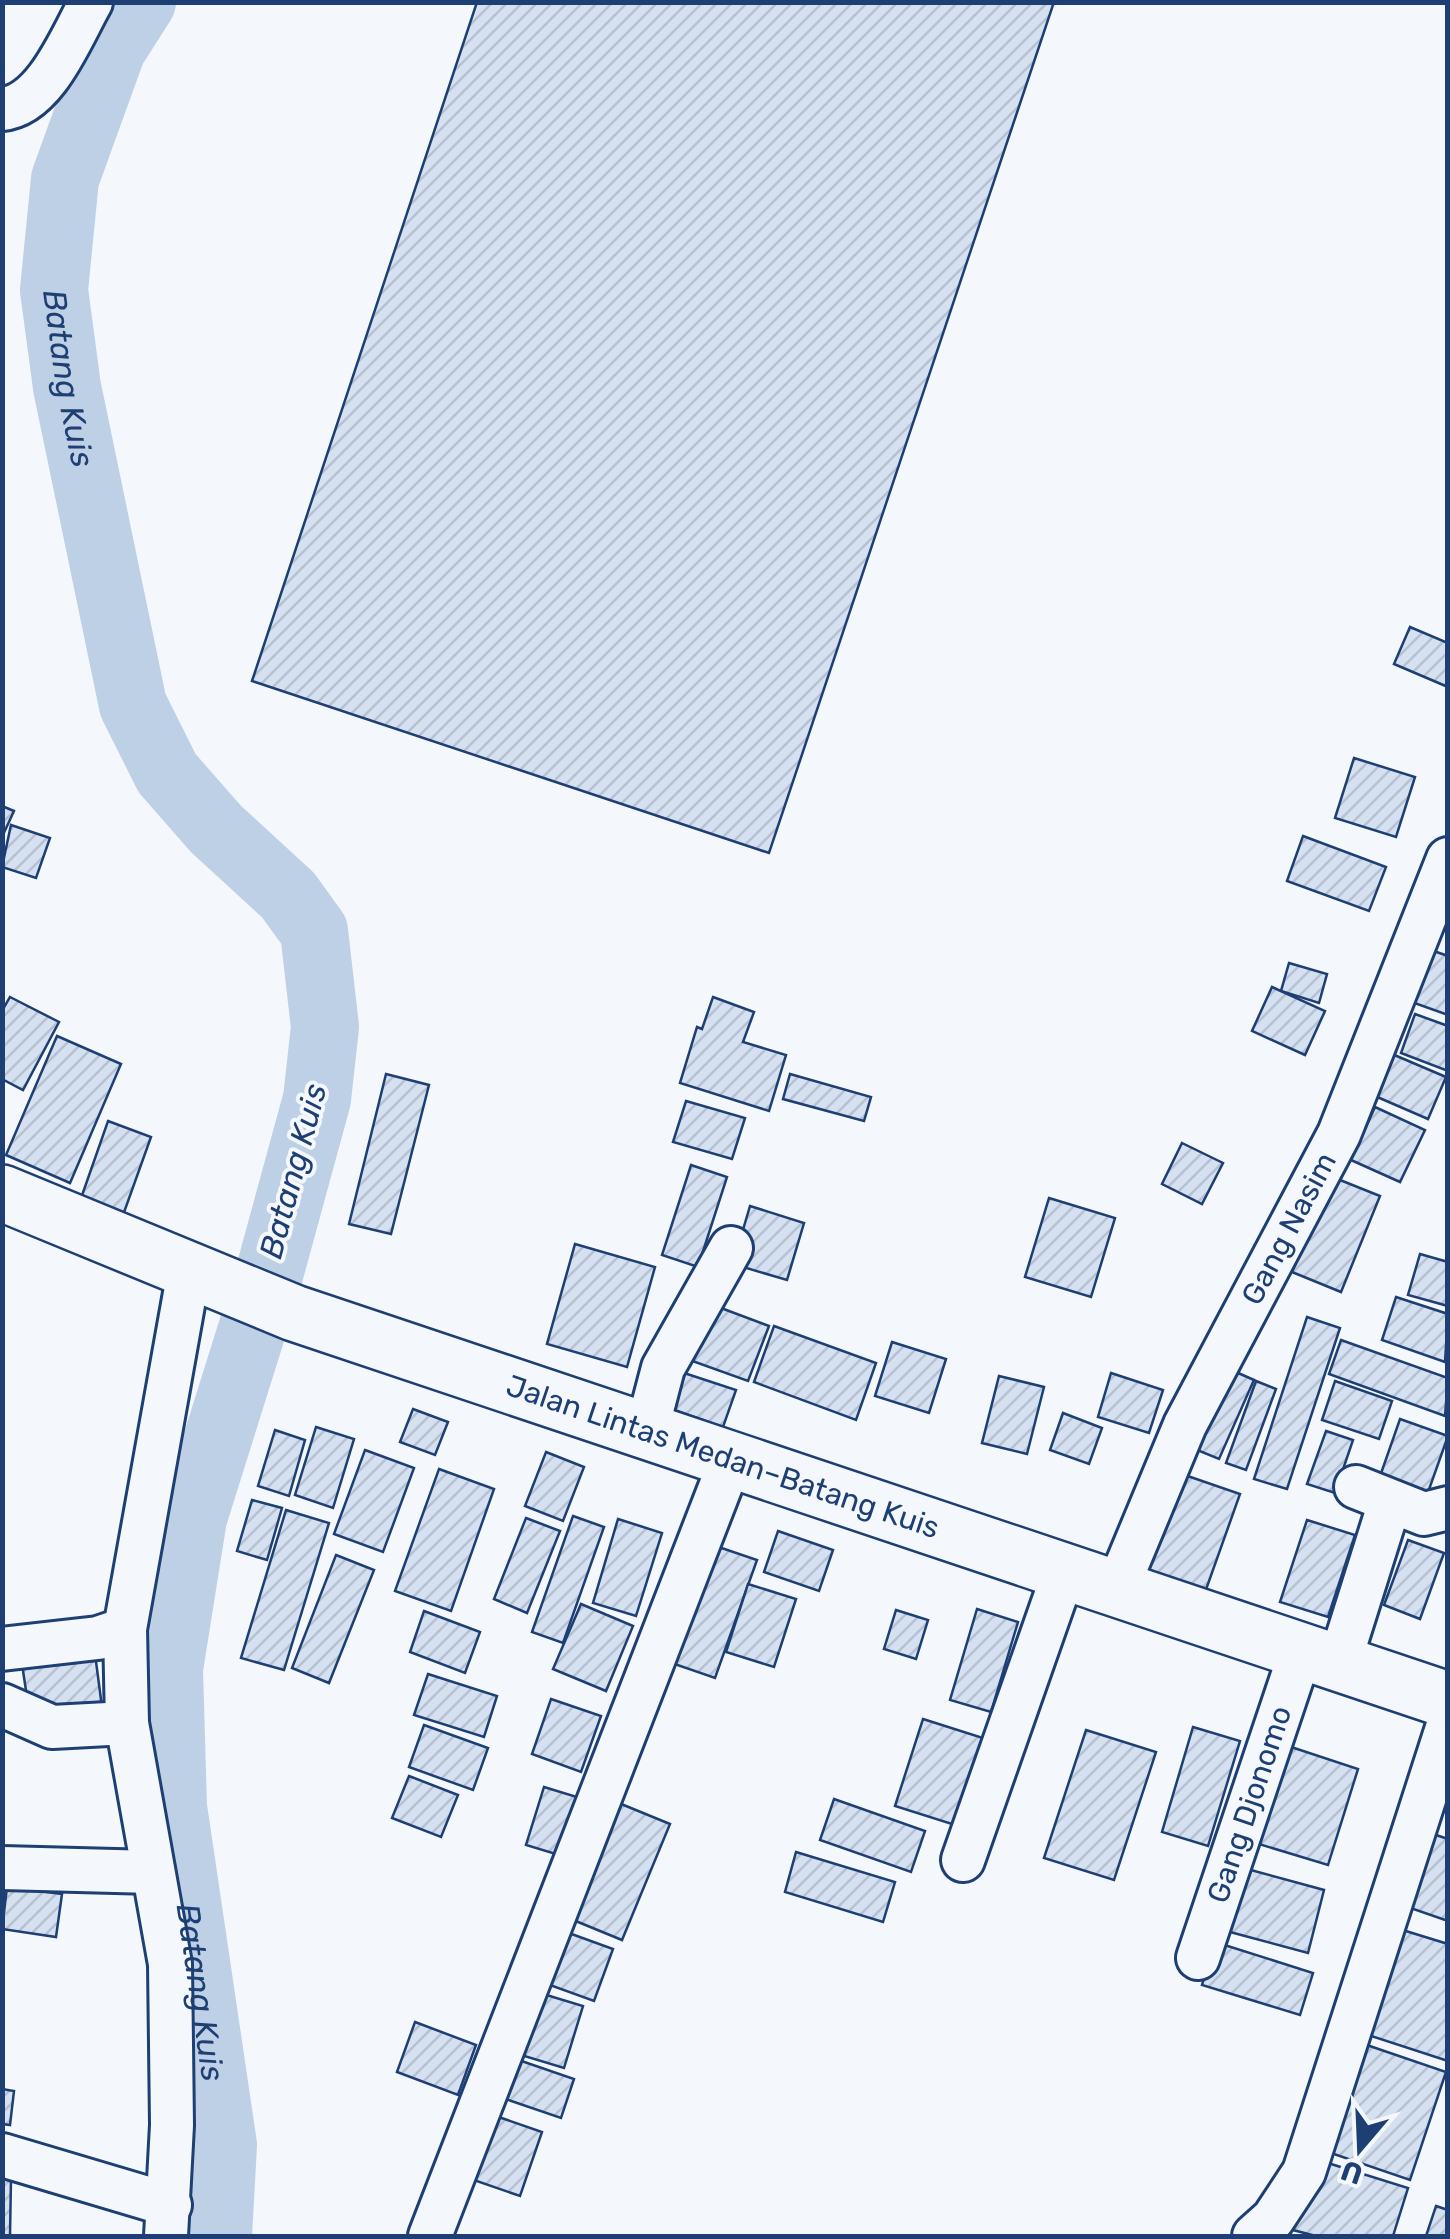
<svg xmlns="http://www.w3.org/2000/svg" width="1450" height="2239" viewBox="0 0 1450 2239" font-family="Rubik,sans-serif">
<defs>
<pattern id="building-hatch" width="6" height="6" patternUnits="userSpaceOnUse" patternTransform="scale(2.5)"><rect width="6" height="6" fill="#d5e0f0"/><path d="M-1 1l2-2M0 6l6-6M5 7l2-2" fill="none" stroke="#b6c1d1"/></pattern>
</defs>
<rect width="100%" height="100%" fill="#f4f7fb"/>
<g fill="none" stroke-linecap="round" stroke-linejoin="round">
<!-- river -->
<path stroke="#bed0e5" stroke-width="68" id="s1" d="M 142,2 L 112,49 L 65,179 L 54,290 L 67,387 L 133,705 L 167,773 L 216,829 L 288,895 L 314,931 L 325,1027 L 317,1099 L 267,1282 L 193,1518 L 169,1669 L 173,1807 L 223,2145 L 218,2236"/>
</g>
<!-- building -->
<g fill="url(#building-hatch)" stroke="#1d3f73" stroke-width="2.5">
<path d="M 477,2 L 1054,2 L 769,853 L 252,681 Z"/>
<path d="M 1410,627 L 1448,643 L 1448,687 L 1394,664 Z"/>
<path d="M 1354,758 L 1415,777 L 1396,837 L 1335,818 Z"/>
<path d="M 2,806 L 14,811 L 2,837 Z"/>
<path d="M 11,825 L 50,838 L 36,878 L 2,867 Z"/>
<path d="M 1303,836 L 1386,867 L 1369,911 L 1287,881 Z"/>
<path d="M 1425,948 L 1448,956 L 1448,1015 L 1406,1000 Z"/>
<path d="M 1289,963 L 1327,974 L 1319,1003 L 1281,991 Z"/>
<path d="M 1272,987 L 1325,1011 L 1305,1055 L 1252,1031 Z"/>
<path d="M 10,997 L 59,1022 L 23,1090 L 2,1079 L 2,1011 Z"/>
<path d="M 713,997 L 754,1012 L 743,1042 L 786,1055 L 769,1111 L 680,1083 L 697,1027 L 702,1029 Z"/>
<path d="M 1415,1014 L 1448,1026 L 1448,1071 L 1401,1053 Z"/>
<path d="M 57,1036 L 121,1064 L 70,1183 L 6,1155 Z"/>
<path d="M 1385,1051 L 1446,1077 L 1428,1119 L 1368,1093 Z"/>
<path d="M 386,1074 L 429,1085 L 391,1234 L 349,1224 Z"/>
<path d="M 790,1074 L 871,1097 L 864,1121 L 783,1099 Z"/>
<path d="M 686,1101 L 745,1118 L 732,1159 L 673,1142 Z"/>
<path d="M 1375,1107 L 1425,1130 L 1400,1182 L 1351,1160 Z"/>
<path d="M 108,1121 L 151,1137 L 122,1218 L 79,1204 Z"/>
<path d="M 1182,1143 L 1223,1163 L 1202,1204 L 1162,1184 Z"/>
<path d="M 691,1165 L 727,1177 L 698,1267 L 662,1255 Z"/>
<path d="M 1330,1176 L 1380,1196 L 1341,1292 L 1292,1272 Z"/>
<path d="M 1049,1198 L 1115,1218 L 1091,1297 L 1025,1277 Z"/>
<path d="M 750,1206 L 804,1223 L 787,1280 L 733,1264 Z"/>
<path d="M 575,1244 L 655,1267 L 627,1367 L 547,1344 Z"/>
<path d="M 1420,1254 L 1448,1262 L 1448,1306 L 1408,1295 Z"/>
<path d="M 1396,1297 L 1448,1314 L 1445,1362 L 1382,1340 Z"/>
<path d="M 705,1302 L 769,1326 L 748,1381 L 684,1358 Z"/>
<path d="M 1307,1317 L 1340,1328 L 1287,1489 L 1254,1479 Z"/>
<path d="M 774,1326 L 876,1363 L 856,1420 L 754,1382 Z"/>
<path d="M 1341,1340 L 1448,1378 L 1445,1416 L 1329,1374 Z"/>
<path d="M 892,1342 L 946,1359 L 929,1413 L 875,1396 Z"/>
<path d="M 1220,1365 L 1254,1380 L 1219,1459 L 1185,1445 Z"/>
<path d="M 675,1370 L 736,1390 L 723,1427 L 663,1406 Z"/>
<path d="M 1111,1373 L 1163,1390 L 1149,1433 L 1098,1417 Z"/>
<path d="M 999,1376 L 1044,1387 L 1027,1454 L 982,1443 Z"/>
<path d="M 1256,1381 L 1276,1389 L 1246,1470 L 1226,1463 Z"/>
<path d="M 1335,1381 L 1392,1401 L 1379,1439 L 1322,1420 Z"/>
<path d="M 413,1409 L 448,1422 L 435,1455 L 400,1442 Z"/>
<path d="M 1063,1413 L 1102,1428 L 1089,1464 L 1050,1450 Z"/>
<path d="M 1400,1419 L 1448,1436 L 1426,1498 L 1378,1482 Z"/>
<path d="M 316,1427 L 354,1439 L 333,1508 L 295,1495 Z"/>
<path d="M 275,1430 L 305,1440 L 289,1496 L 258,1486 Z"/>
<path d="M 1326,1431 L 1353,1440 L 1335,1493 L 1307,1484 Z"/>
<path d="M 365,1450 L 414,1468 L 383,1552 L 334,1534 Z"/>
<path d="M 546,1452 L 584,1467 L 563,1521 L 525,1506 Z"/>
<path d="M 439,1469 L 494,1489 L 451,1611 L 395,1591 Z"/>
<path d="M 1176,1472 L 1240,1494 L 1203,1598 L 1139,1577 Z"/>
<path d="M 252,1500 L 282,1508 L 267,1560 L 237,1551 Z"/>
<path d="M 286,1510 L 329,1523 L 284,1670 L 241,1658 Z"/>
<path d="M 573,1516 L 604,1527 L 563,1643 L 532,1632 Z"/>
<path d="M 526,1518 L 560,1531 L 527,1613 L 494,1599 Z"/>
<path d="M 618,1519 L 662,1533 L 636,1616 L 593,1603 Z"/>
<path d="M 1307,1520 L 1355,1535 L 1328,1617 L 1280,1602 Z"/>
<path d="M 778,1531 L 833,1550 L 819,1591 L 764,1572 Z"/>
<path d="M 1408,1540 L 1444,1553 L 1420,1619 L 1384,1605 Z"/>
<path d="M 701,1541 L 757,1560 L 715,1678 L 660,1659 Z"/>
<path d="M 336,1555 L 374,1570 L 329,1683 L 292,1668 Z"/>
<path d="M 748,1584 L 796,1599 L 774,1667 L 726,1652 Z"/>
<path d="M 581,1604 L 633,1626 L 606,1691 L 553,1669 Z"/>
<path d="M 977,1609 L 1018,1622 L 991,1712 L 950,1700 Z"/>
<path d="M 896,1610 L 928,1620 L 916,1659 L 884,1649 Z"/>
<path d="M 424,1611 L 480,1632 L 465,1673 L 410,1652 Z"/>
<path d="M 95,1654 L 102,1707 L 30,1717 L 22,1664 Z"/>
<path d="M 428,1674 L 497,1696 L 484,1737 L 414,1715 Z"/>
<path d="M 551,1699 L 601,1716 L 581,1772 L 532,1754 Z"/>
<path d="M 923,1719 L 983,1738 L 955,1825 L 895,1806 Z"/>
<path d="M 424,1725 L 488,1748 L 473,1790 L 409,1767 Z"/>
<path d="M 1193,1727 L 1240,1741 L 1208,1846 L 1162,1832 Z"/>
<path d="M 1086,1730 L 1156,1752 L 1114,1880 L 1044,1858 Z"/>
<path d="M 1279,1743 L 1358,1769 L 1328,1865 L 1249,1841 Z"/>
<path d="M 409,1776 L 458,1795 L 441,1837 L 392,1818 Z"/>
<path d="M 544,1787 L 577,1797 L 559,1855 L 526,1845 Z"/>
<path d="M 609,1799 L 670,1824 L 622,1940 L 561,1915 Z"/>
<path d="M 834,1799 L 925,1831 L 911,1872 L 820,1840 Z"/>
<path d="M 1421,1830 L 1448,1839 L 1448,1921 L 1396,1903 Z"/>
<path d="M 796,1852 L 895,1882 L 883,1922 L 785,1892 Z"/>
<path d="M 1236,1866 L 1324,1890 L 1308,1953 L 1219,1929 Z"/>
<path d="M 7,1887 L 62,1894 L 56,1937 L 2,1929 Z"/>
<path d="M 555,1928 L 613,1949 L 594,2001 L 536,1980 Z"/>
<path d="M 1396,1928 L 1448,1944 L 1448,2061 L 1362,2033 Z"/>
<path d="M 1215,1942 L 1313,1973 L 1300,2015 L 1202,1985 Z"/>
<path d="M 530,1990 L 583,2006 L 564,2068 L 511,2052 Z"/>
<path d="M 415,2022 L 476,2045 L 458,2095 L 397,2072 Z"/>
<path d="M 1358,2042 L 1446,2072 L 1410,2180 L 1322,2150 Z"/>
<path d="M 504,2055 L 574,2079 L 561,2118 L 491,2094 Z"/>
<path d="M 2,2089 L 14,2091 L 10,2125 L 2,2124 Z"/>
<path d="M 487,2113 L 542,2132 L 520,2196 L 465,2177 Z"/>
<path d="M 1315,2159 L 1408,2188 L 1393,2236 L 1316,2236 L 1293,2230 Z"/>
<path d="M 2,2178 L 11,2178 L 10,2236 L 2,2236 Z"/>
<path d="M 1436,2206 L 1448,2210 L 1448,2236 L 1426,2236 Z"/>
</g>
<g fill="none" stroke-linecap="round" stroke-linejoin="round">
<defs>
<g id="minor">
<path d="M 2,109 C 46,105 72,35 91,2"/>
<path d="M 646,1433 L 663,1368 L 731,1248"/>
<path d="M 1356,1487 L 1424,1514 L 1448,1508"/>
<path id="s2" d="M 1116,1591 L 1185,1425 L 1339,1134 L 1448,859"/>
<path d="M 2,1649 L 98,1638 L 125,1629"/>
<path d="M 1339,1664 L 1390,1502"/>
<path d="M 2,1705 L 52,1727 L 127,1723"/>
<path d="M 963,1860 L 1064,1572"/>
<path d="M 2,1868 L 153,1872"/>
<path id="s3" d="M 1198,1958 L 1301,1651"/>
<path d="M 2,2155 L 170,2205"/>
<path d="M 166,2236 L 172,2125 L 170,1964 L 127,1723 L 125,1629 L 189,1271"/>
<path d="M 430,2236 L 730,1462"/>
<path d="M 1254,2236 L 1273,2219 L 1304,2172 L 1448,1725"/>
</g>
<g id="highway">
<path id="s4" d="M 2,1193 L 294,1313 L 1448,1700"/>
</g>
</defs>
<!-- minor casing -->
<use href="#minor" stroke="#1d3f73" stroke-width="48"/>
<!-- highway casing -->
<use href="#highway" stroke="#1d3f73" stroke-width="60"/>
<!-- minor -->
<use href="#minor" stroke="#f4f7fb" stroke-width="42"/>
<!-- highway -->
<use href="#highway" stroke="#f4f7fb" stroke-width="55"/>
</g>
<g text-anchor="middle" stroke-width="8" stroke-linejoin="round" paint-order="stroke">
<!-- street labels -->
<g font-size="30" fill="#1d3f73" stroke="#f4f7fb">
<text dy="10" stroke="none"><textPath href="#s2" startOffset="402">Gang Nasim</textPath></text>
<text dy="10" stroke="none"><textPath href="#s4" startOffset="768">Jalan Lintas Medan–Batang Kuis</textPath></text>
<text dy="10" stroke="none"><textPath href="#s3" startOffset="162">Gang Djonomo</textPath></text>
</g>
<!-- water labels -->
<g font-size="32" font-style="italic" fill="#1d3f73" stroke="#f4f7fb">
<text dy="11" stroke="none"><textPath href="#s1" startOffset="395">Batang Kuis</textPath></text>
<text transform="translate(293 1171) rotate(-75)" y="11">Batang Kuis</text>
<text dy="11" stroke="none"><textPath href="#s1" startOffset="2105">Batang Kuis</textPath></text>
</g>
</g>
<!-- border -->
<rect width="1450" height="2239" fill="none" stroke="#1d3f73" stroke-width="10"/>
<!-- north arrow -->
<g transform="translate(1360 2149) rotate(199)" stroke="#f4f7fb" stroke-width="8" paint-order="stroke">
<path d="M0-8L18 38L0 25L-18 38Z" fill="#1d3f73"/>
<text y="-15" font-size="28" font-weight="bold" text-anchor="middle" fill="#1d3f73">U</text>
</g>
</svg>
